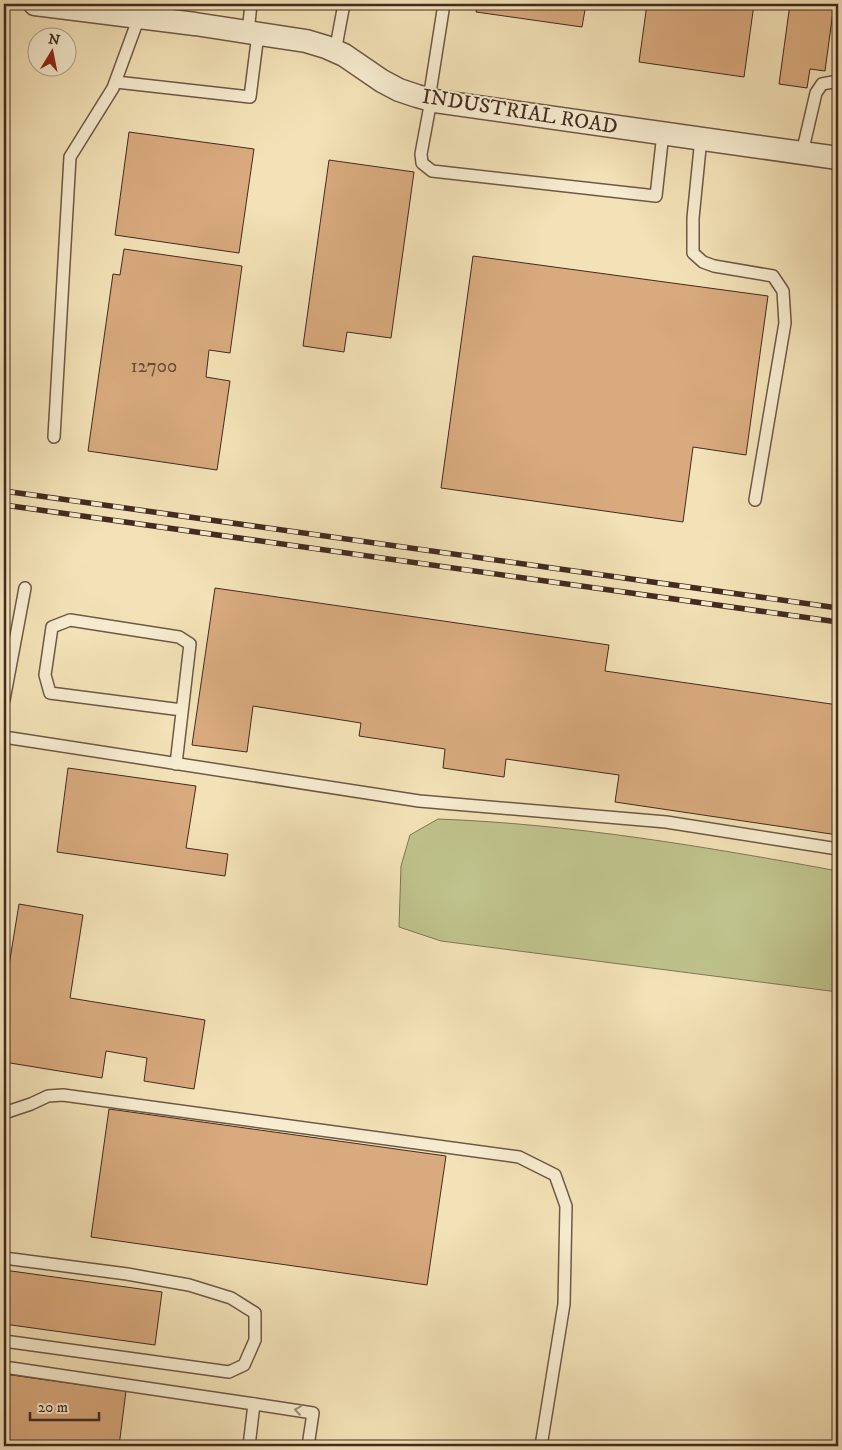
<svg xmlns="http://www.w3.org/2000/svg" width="842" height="1450" viewBox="0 0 842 1450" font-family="'IM FELL DW Pica',serif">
<rect width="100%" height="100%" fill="#f3e2b7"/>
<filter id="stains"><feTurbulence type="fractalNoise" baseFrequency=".004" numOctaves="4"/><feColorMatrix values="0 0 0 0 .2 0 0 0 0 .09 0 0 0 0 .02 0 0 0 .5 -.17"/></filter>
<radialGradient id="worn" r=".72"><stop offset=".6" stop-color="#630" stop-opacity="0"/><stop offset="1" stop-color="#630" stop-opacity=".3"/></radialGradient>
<!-- green -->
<path fill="#bfc28c" stroke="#807656" d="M 438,819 C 572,824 707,847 838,871 L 838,992 L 441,941 L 399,927 L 401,866 L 410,835 Z"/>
<!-- building -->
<g fill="#d8aa7e" stroke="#422a21">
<path d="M 397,4 L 425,4 L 424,8 Z"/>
<path d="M 477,4 L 586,4 L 582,27 L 476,12 Z"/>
<path d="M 647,4 L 754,4 L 744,77 L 639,62 Z"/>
<path d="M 790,4 L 834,4 L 825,71 L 810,69 L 807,88 L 779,84 Z"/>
<path d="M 129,132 L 254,149 L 239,253 L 115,235 Z"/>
<path d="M 329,160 L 414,172 L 391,338 L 347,332 L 344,352 L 303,346 Z"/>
<path d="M 124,249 L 242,266 L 230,353 L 209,350 L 206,377 L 230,381 L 217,470 L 88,451 L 113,274 L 120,275 Z"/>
<path d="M 473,256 L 768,296 L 746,455 L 693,447 L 683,522 L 441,488 Z"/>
<path d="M 215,588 L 609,645 L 605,671 L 838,705 L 838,835 L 615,802 L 619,775 L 506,759 L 504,777 L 443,768 L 445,749 L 359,736 L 361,723 L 253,706 L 247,752 L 192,745 Z"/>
<path d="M 68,768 L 196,786 L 186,848 L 228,854 L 225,876 L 57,852 Z"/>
<path d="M 19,904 L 83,915 L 70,998 L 205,1020 L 194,1089 L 144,1081 L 147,1058 L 106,1051 L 102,1078 L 4,1062 L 4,996 Z"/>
<path d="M 109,1109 L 446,1156 L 427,1285 L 91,1237 Z"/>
<path d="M 4,1270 L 162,1292 L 155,1345 L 4,1324 Z"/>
<path d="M 4,1374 L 126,1391 L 119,1446 L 4,1446 Z"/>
</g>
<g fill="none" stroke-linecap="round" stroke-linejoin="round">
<defs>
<g id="lane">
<path d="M 248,32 L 251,4"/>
<path d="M 335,52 L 344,4"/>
<path d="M 116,82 L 250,97 L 258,34"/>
<path d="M 429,99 L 444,4"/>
<path d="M 431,100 L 421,154 L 422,163 L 432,171 L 656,196 L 663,133"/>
<path d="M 701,138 L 693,218 L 693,253 L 703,262 L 714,266 L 773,276 L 783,291 L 785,323 L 755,500"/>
<path d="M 802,153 L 816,93 L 822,84 L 838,81"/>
<path d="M 54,437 L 70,157 L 113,88 L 139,17"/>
<path d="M 4,700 L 25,588"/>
<path d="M 4,737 L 419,801 L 666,822 L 838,849"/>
<path d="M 176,764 L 190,644 L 179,637 L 70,620 L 52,627 L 45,675 L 50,693 L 182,710"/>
<path d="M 4,1113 L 31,1104 L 48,1096 L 63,1095 L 519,1157 L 555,1175 L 566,1206 L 564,1304 L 541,1446"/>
<path d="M 4,1258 L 127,1274 L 189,1285 L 231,1298 L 255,1313 L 255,1340 L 244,1365 L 229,1372 L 4,1341"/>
<path d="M 4,1367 L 254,1404"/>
<path d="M 249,1446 L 254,1404 L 313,1413 L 308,1446"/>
</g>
<path id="street" d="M 35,4 L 195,24 L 306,41 L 326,47 L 344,55 L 382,81 L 399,90 L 417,96 L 435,101 L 838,158"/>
</defs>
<!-- lane casing -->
<use href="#lane" stroke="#6e5846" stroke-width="14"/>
<!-- street casing -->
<use href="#street" stroke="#6e5846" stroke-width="25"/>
<!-- lane -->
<use href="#lane" stroke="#f7ecd0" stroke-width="11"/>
<!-- street -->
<use href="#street" stroke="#f7ecd0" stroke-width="22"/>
<defs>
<g id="rail">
<path d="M 4,491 L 838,608"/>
<path d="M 4,505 L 838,622"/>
</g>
</defs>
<!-- rail casing -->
<use href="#rail" stroke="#422a21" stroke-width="5.5"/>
<!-- rail -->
<use href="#rail" stroke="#f7ecd0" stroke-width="4" stroke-dasharray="11" stroke-linecap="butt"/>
</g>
<!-- one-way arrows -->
<defs><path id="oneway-chevron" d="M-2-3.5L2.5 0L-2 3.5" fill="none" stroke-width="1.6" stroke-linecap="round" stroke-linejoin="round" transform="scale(1.25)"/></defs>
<use stroke="#9c8b78" href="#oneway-chevron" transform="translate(298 1410) rotate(-172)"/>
<g text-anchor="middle" stroke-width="4" stroke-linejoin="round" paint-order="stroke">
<!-- number labels -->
<g font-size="19" fill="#684a38">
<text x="154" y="372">12700</text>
</g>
<!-- street labels -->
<g font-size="21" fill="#422a21" stroke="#f7ecd0">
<text transform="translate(520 111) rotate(9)" y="7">INDUSTRIAL ROAD</text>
</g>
</g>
<!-- margin -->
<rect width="842" height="1450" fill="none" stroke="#f3e2b7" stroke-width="20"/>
<rect x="5" y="5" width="832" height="1440" fill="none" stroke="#422a21" stroke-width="2.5"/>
<rect x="10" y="10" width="822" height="1430" fill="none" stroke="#422a21"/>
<!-- north arrow -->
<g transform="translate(52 52) rotate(10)"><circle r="24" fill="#f7ecd0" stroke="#af9e8a"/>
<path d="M0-4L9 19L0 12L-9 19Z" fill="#8f2418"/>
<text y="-8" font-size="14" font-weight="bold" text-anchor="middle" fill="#422a21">N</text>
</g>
<!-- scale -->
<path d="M30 1412v8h69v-8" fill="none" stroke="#422a21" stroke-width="2.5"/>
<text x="38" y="1412" font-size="15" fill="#422a21" stroke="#f7ecd0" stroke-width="4" paint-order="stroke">20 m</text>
<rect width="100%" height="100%" filter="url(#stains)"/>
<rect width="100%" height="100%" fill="url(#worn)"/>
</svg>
